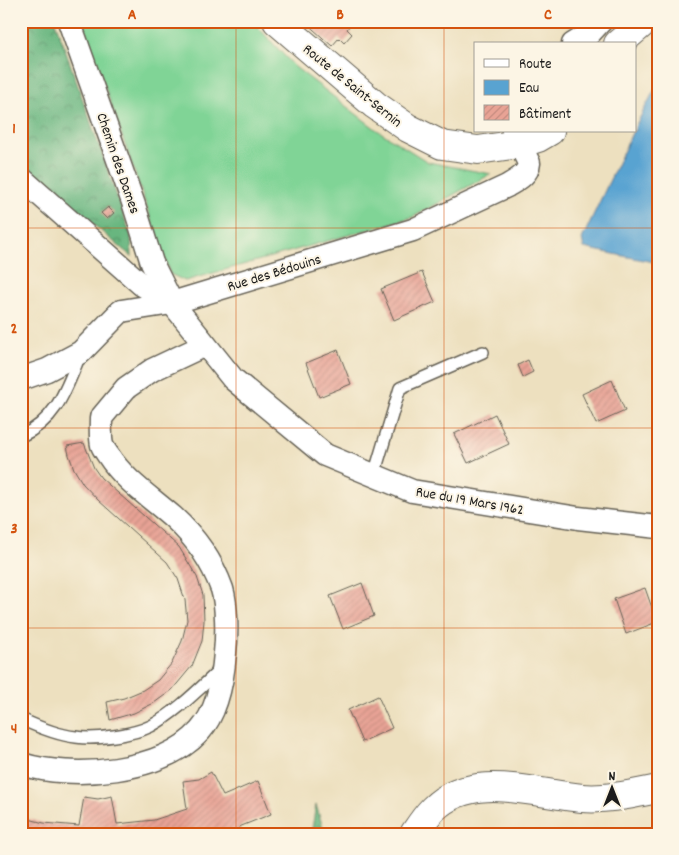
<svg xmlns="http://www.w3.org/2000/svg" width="679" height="855" viewBox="0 0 679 855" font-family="Dekko,sans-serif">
<defs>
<pattern id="forest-crowns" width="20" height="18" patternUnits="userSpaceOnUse" patternTransform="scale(1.25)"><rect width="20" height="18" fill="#68b67f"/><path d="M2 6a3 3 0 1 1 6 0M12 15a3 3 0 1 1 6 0" fill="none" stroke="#559367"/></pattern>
<pattern id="building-hatch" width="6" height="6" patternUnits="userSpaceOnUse" patternTransform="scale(1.25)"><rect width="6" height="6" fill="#e8a395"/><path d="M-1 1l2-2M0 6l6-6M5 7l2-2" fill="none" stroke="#c68c80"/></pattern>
</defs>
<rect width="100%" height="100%" fill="#fcf5e5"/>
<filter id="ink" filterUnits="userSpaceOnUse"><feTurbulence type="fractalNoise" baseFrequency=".02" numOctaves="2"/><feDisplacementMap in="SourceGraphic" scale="10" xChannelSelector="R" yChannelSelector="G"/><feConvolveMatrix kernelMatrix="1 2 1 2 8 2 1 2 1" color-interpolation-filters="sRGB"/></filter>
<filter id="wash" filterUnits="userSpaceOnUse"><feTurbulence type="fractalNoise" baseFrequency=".0096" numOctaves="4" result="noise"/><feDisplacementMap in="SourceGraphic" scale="20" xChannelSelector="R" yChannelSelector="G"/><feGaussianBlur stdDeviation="1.12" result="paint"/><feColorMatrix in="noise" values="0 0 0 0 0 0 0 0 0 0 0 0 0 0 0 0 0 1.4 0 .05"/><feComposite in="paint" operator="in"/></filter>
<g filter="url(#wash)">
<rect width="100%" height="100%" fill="#ede0bf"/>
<!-- grass -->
<path fill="#80d496" stroke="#4e7859" d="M 82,21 L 252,21 L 295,67 L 377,130 L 428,162 L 491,174 L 413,217 L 185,281 L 170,274 Z"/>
<!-- forest -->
<g fill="url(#forest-crowns)" stroke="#42694e">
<path d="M 21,21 L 55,21 L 131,236 L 132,257 L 21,164 Z"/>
<path d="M 316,805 L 325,834 L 311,834 Z"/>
</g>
<!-- water -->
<path fill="#59a3d1" stroke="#3a6076" d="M 658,83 L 658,263 L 584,248 L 582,239 L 633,131 L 635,131 L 635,127 Z"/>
<g id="blocks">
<!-- building -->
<g fill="url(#building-hatch)">
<path d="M 304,21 L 353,21 L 347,29 L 352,34 L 344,43 L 339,38 L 332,46 Z"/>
<path d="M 108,207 L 114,213 L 107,219 L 101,213 Z"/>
<path d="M 422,272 L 435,302 L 394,320 L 381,289 Z"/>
<path d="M 21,308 L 26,329 L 21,330 Z"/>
<path d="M 338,350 L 351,384 L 319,397 L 306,363 Z"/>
<path d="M 528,360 L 533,372 L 523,377 L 518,365 Z"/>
<path d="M 612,380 L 625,411 L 596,424 L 582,394 Z"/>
<path d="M 495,414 L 509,444 L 468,463 L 454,434 Z"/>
<path d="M 84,443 L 94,468 L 101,478 L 179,547 L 197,577 L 203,595 L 204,621 L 202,641 L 192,666 L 172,690 L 154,703 L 134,713 L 110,720 L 107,702 L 124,698 L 143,690 L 158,680 L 172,663 L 182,641 L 187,620 L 185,600 L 178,579 L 167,562 L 98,500 L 83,484 L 74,469 L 69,455 L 67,446 Z"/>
<path d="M 362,583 L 374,616 L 343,629 L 330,596 Z"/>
<path d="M 645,588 L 657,622 L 626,634 L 614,599 Z"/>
<path d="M 378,696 L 392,728 L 362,742 L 348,710 Z"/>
<path d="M 211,772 L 223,796 L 258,781 L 271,814 L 239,827 L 241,834 L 21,834 L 21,817 L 44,823 L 79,826 L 84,797 L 98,799 L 112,796 L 117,824 L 154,820 L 187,809 L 183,781 L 199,779 Z"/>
</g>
</g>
</g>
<g filter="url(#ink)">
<use href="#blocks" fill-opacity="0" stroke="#656155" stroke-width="1"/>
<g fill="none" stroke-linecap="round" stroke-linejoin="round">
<defs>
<g id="lane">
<path d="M 21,436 C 57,420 66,389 80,355"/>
<path d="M 374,475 L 400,388 L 483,352"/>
<path d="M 21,719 C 38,727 57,735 76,737 C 95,740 133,735 151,726 C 177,712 200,688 222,668"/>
</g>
<g id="street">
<path d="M 69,21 L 134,205 L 152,263 L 172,303 L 233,379 L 325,455 L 412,491 L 578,518 L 658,527"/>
<path d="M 573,44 L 589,34 L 601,21"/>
<path d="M 21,178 L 141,284 L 172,303"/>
<path d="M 21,379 L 47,370 L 81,352 L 121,311 L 172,303 L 413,230 L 507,186 C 517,180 528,175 529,163 L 513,131"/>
<path d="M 21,764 C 73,780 162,773 200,731 C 217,712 223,678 225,653 C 227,636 227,605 222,589 C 212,561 195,537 173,517 C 150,497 124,480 108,455 C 106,452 103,448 102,445 C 100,437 101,426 101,418 L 126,388 L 152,370 L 205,345"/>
</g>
<g id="secondary">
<path d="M 277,21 L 375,105 L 408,128 L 442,145 L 478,150 L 519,144 L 538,138 L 550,131"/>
<path d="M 618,44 L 645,21"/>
<path d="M 414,834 C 420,825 425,817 433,809 C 472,770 535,794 582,798 C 608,800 633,794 658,789"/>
</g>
</defs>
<!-- lane casing -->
<use href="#lane" stroke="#656155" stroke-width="14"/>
<!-- street casing -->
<use href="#street" stroke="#656155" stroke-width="25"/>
<!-- secondary casing -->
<use href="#secondary" stroke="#656155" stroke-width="30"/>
<!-- lane -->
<use href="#lane" stroke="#fff" stroke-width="11"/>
<!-- street -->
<use href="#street" stroke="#fff" stroke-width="22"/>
<!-- secondary -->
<use href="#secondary" stroke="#fff" stroke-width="28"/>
</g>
</g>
<!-- grid -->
<path fill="none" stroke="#d4530e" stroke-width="1" stroke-opacity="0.55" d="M 236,21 L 236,834M 444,21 L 444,834M 21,228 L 658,228M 21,428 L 658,428M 21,628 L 658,628"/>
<g text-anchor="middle" stroke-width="4" stroke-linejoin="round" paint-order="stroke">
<!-- street labels -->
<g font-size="15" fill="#1c1c1c" stroke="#fcf5e5">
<text transform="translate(353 85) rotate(39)" y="5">Route de Saint-Sernin</text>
<text transform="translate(119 163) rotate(71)" y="5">Chemin des Dames</text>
<text transform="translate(274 272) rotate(-17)" y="5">Rue des Bédouins</text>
<text transform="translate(470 500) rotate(10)" y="5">Rue du 19 Mars 1962</text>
</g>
</g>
<!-- margin -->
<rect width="679" height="855" fill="none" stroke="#fcf5e5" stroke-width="55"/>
<!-- legend -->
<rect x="474" y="42" width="162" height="90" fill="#fcf5e5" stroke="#a29e95"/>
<rect x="484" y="59" width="25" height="8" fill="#ffffff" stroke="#a29e95"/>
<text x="519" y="68" font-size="15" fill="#1c1c1c">Route</text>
<rect x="484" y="80" width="25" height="15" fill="#59a3d1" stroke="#a29e95"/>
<text x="519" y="92" font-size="15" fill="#1c1c1c">Eau</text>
<rect x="484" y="105" width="25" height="15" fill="url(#building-hatch)" stroke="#a29e95"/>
<text x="519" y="118" font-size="15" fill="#1c1c1c">Bâtiment</text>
<!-- north arrow -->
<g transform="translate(612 788)" stroke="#fcf5e5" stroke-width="4" paint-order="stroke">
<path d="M0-4L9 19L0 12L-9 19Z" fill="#1c1c1c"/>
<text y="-8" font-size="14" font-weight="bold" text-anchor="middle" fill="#1c1c1c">N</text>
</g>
<rect x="28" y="28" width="624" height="800" fill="none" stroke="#d4530e" stroke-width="2"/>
<g font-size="16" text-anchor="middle" font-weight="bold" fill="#d4530e">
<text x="132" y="19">A</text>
<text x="340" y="19">B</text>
<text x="548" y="19">C</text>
<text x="14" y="133">1</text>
<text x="14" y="333">2</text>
<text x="14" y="533">3</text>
<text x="14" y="733">4</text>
</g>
</svg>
